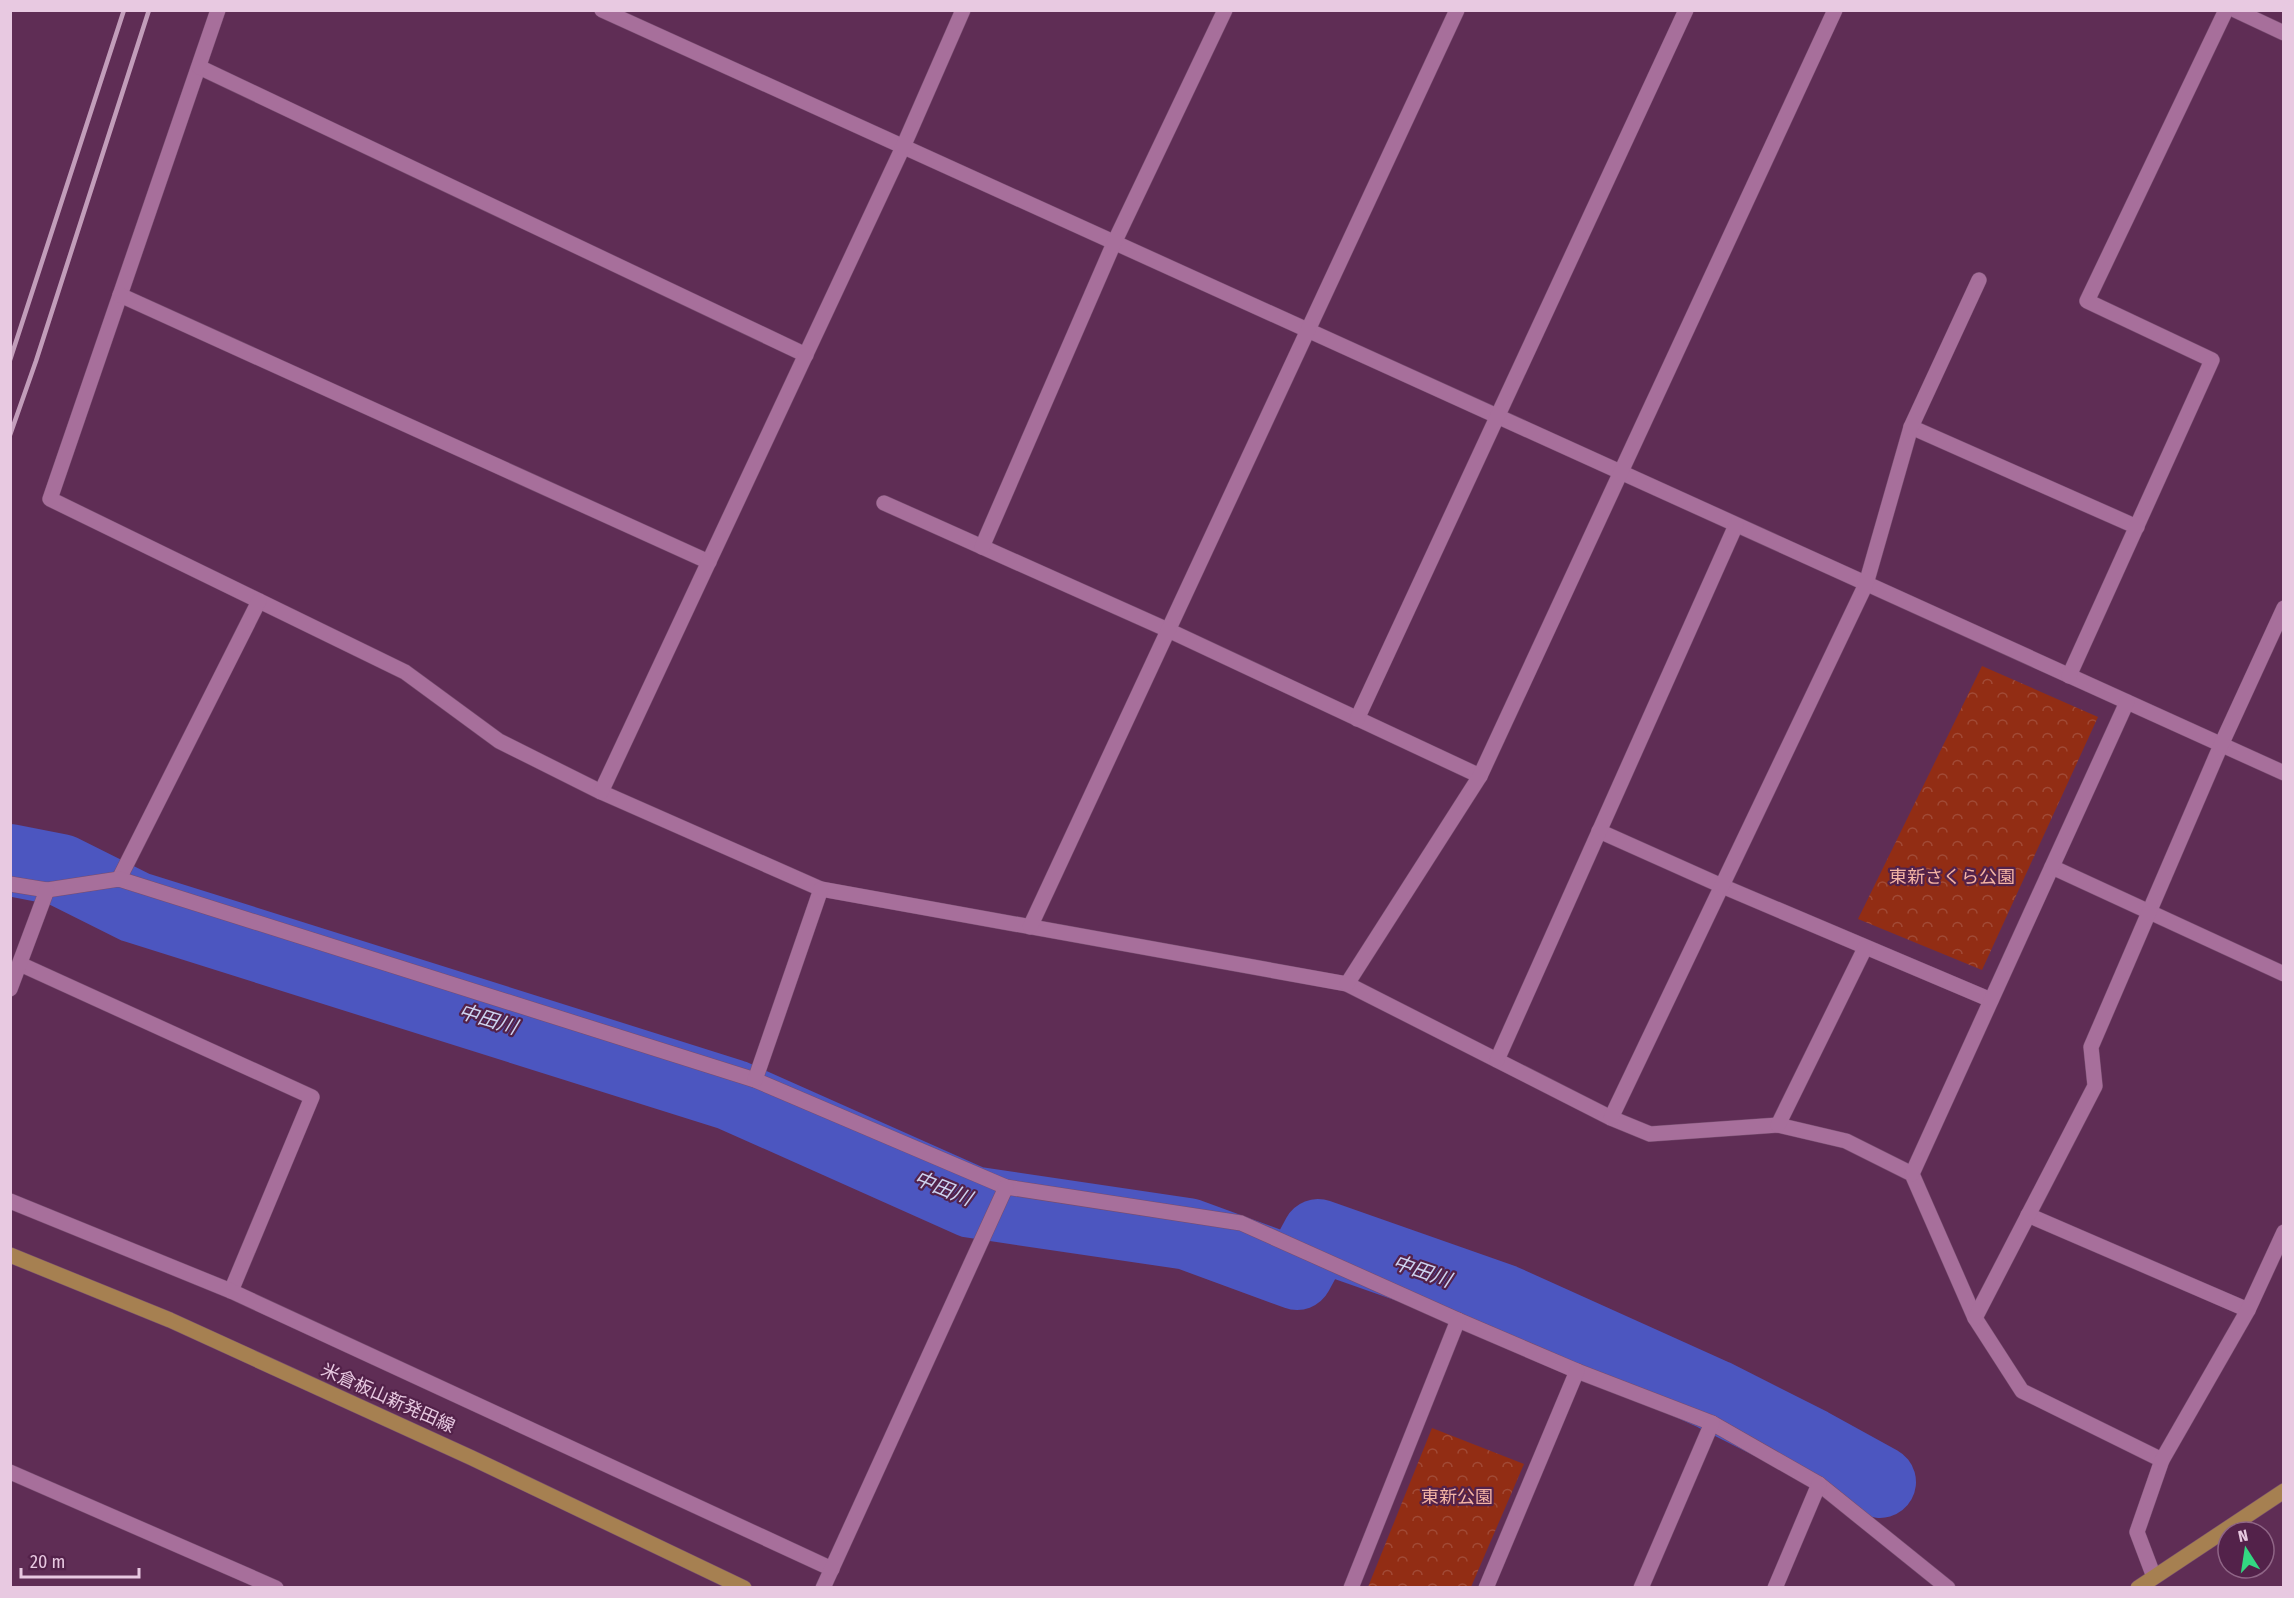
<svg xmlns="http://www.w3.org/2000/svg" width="2294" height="1598" viewBox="0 0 2294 1598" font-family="'Fira Sans Condensed','Noto Sans JP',sans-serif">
<defs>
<pattern id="forest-crowns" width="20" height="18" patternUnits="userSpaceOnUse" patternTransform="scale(1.5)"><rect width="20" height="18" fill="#922d14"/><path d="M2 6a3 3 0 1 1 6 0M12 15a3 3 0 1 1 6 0" fill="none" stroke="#a14a36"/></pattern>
</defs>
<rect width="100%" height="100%" fill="#5f2d55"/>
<!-- forest -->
<g fill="url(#forest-crowns)">
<path d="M 1982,666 L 2098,717 L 1982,970 L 1858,919 Z"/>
<path d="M 1432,1428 L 1524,1464 L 1471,1587 L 1368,1587 Z"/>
</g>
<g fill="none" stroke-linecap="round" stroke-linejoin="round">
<!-- river -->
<path stroke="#4c56c0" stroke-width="72" d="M 10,860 L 61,870 L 135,907 L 732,1095 L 972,1202 L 1188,1234 L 1297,1274 L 1318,1235 L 1503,1300 L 1714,1395 L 1811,1444 L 1880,1482"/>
<defs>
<g id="minor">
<path d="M 218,10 L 50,499 L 405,672 L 499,741 L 601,792 L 821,889 L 1347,984 L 1611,1118 L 1650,1134 L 1778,1125 L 1846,1141 L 1912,1174 L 1975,1318 L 2022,1391 L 2162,1460"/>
<path d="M 602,10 L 2284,773"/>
<path d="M 2235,10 L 2284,33"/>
<path d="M 199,67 L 806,355"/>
<path d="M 120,295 L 709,562"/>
<path d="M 1911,427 L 2137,527"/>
<path d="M 884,503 L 1168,630 L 1480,776"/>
<path d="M 982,547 L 1114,243 L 1225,10"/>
<path d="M 2069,676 L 2212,360 L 2087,301 L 2226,10"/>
<path d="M 1357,719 L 1686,10"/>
<path d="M 601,792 L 903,147 L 963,10"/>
<path d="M 1599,831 L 1722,886 L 1991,1000"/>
<path d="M 2052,867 L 2284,974"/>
<path d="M 119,879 L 259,601"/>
<path d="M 10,884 L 47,890 L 119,879 L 755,1080 L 1006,1187 L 1241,1223 L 1458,1320 L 1577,1371 L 1712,1423 L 1819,1484 L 1948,1588"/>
<path d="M 1030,927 L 1457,10"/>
<path d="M 20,964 L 312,1097 L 231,1291"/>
<path d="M 1347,984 L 1480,776 L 1835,10"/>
<path d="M 10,989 L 47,890"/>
<path d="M 1497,1060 L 1736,525"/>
<path d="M 755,1080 L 821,889"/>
<path d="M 1611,1118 L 1866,584 L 1911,427 L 1979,280"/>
<path d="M 1778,1125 L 1865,948"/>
<path d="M 1912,1174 L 2127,702"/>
<path d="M 10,1201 L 231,1291 L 832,1569"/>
<path d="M 2028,1215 L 2248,1310"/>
<path d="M 1975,1318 L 2095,1086 L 2091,1047 L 2221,745 L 2284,608"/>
<path d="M 10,1472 L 276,1588"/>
<path d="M 2154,1577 L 2137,1532 L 2162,1460 L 2248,1310 L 2284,1232"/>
<path d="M 823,1588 L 1006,1187"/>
<path d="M 1351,1588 L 1458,1320"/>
<path d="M 1486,1588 L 1577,1371"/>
<path d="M 1641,1588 L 1712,1423"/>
<path d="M 1775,1588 L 1819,1484"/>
</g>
<g id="major">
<path d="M 10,1255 L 170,1320 L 472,1458 L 744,1588"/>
<path d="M 2138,1588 L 2284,1491"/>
</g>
</defs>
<!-- minor casing -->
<use href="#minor" stroke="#774d6f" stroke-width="16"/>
<!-- major casing -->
<use href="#major" stroke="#774d6f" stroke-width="16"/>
<!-- minor -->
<use href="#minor" stroke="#a76f9b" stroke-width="15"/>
<!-- major -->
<use href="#major" stroke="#a68051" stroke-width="15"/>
<!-- rail -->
<g stroke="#c29dba" stroke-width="4.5">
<path d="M 10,360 L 124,10"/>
<path d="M 10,435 L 36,361 L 149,10"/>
</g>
</g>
<g text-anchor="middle" stroke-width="4.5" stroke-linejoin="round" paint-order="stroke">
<!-- park labels -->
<g font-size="18" fill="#f4b4a4" stroke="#53224a">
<text x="1952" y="883">東新さくら公園</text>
<text x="1457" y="1503">東新公園</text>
</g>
<!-- street labels -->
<g font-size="18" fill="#e8c9e1" stroke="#53224a">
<text transform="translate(388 1398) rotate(24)" y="6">米倉板山新発田線</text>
</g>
<!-- water labels -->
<g font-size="20" font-style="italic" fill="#cdd4f0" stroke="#53224a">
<text transform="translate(488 1019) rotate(17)" y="7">中田川</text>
<text transform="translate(943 1188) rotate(22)" y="7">中田川</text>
<text transform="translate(1422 1271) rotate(19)" y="7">中田川</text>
</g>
</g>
<!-- border -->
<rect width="2294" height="1598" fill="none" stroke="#e8c9e1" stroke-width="24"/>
<!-- north arrow -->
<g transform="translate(2246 1550) rotate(348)"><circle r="28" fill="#53224a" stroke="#8f6586" stroke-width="1.5"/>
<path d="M0-4.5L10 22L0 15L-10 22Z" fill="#33d882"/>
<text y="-9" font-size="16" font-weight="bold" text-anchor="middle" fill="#e8c9e1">N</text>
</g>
<!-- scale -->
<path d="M21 1568v9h118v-9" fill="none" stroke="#e8c9e1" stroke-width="3"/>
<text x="30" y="1568" font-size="18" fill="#e8c9e1" stroke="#53224a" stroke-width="4.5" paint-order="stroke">20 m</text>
</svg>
